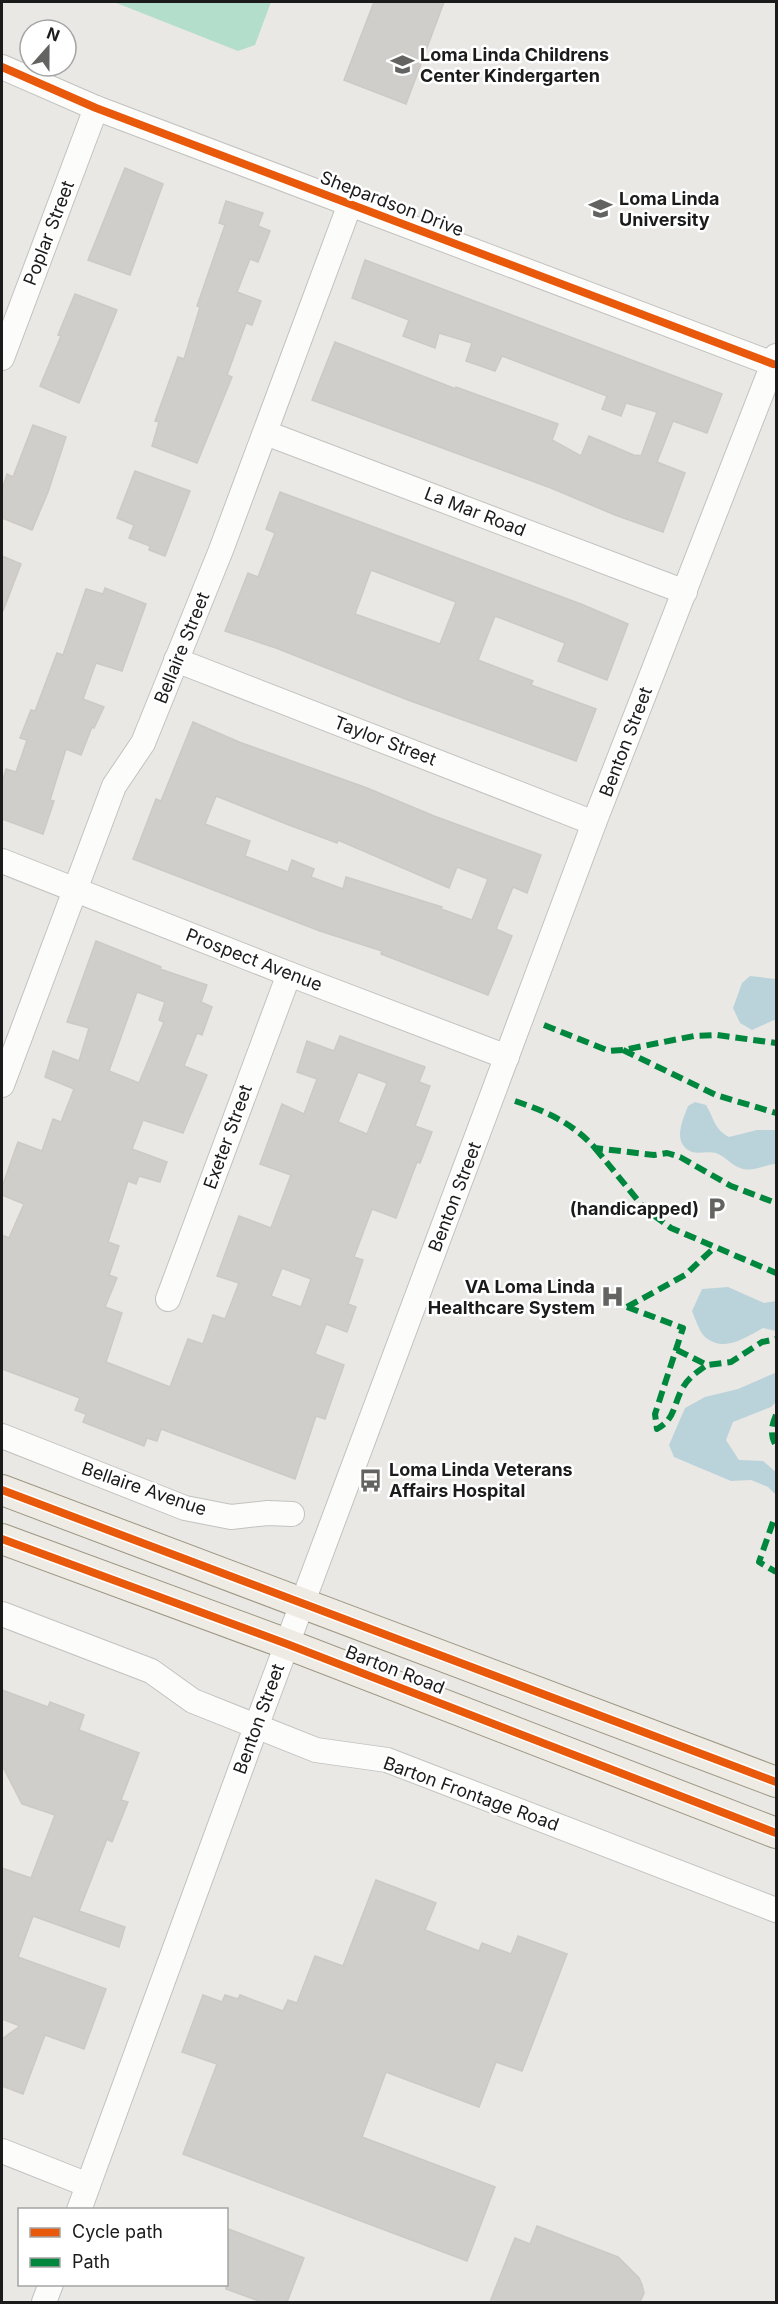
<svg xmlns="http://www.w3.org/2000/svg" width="778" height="2304" viewBox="0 0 778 2304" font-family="Inter,sans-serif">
<rect width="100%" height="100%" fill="#eae8e4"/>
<!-- pitch -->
<path fill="#b3decc" d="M 114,2 L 271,2 L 255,45 L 238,51 Z"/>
<!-- water -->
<g fill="#bad3da">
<path d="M 750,976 L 776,979 L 776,1021 L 774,1020 L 752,1030 L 740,1023 L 733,1008 L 742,983 Z"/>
<path d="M 695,1102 L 706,1105 C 714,1118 714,1129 729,1137 L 757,1130 L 776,1130 L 776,1164 C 765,1164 753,1173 740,1168 C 731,1165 725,1156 716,1153 C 708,1151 699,1154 692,1152 C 671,1143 683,1120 688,1106 Z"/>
<path d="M 728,1287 L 764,1303 L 776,1301 L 776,1331 L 763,1328 C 744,1338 725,1353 705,1337 C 699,1331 695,1318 692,1311 L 702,1289 Z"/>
<path d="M 776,1359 L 776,1402 L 771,1407 L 733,1422 L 726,1440 L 739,1460 L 763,1461 L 776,1472 L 776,1495 L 768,1487 L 751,1480 L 731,1481 L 674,1457 L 669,1445 L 685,1408 L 705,1397 L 738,1389 L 775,1373 Z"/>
</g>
<!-- building -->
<g fill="#d0cecb" stroke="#cdc9c5" stroke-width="1.5" fill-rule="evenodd">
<path d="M 374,2 L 444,2 L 406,104 L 344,80 Z"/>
<path d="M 125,168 L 163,184 L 130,275 L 88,260 Z"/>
<path d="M 226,201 L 263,213 L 258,226 L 270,231 L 258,262 L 250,259 L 237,292 L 261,301 L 252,325 L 246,323 L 227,375 L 232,377 L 197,463 L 152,446 L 159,422 L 155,421 L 178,357 L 184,359 L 200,307 L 197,306 L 225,225 L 219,223 Z"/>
<path d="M 365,260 L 722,394 L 707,433 L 673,421 L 657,462 L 685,473 L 663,532 L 615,515 L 551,488 L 312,400 L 335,342 L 456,389 L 456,387 L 558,424 L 552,440 L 581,456 L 589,436 L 636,456 L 637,455 L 641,456 L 657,412 L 626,403 L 621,416 L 602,409 L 607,396 L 502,356 L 495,371 L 466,361 L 472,343 L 439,333 L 435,348 L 403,336 L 409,320 L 352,298 Z"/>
<path d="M 75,294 L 117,310 L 79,403 L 40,386 L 61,336 L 58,335 Z"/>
<path d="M 33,425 L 66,437 L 48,492 L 32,530 L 2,518 L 2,490 L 7,474 L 13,477 Z"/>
<path d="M 135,471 L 190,491 L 165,556 L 149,550 L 150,546 L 129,538 L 134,525 L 117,518 Z"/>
<path d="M 280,492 L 581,604 L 628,624 L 607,680 L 558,661 L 565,643 L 495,616 L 478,660 L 533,681 L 531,685 L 596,709 L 576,761 L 408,700 L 276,648 L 225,631 L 248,573 L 258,577 L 275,533 L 266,529 ZM 371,570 L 456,602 L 440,644 L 355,614 Z"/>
<path d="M 2,556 L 21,564 L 3,611 L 2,611 Z"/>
<path d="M 105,588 L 146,604 L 122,671 L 96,663 L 83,699 L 104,707 L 94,728 L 92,727 L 81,755 L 66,749 L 50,800 L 54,801 L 43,834 L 2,819 L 2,783 L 6,769 L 16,772 L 27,740 L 20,738 L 31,710 L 35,711 L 57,653 L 63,655 L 86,589 L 103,594 Z"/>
<path d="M 193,722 L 239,742 L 367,788 L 434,816 L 541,855 L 527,893 L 513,887 L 496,929 L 512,936 L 488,995 L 381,954 L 382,951 L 320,931 L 133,859 L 156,799 L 161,801 ZM 216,796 L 289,825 L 337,843 L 338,840 L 449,888 L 457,867 L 488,879 L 472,920 L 441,909 L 442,907 L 346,877 L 343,889 L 311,877 L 314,869 L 292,860 L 288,872 L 245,856 L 250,841 L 205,824 Z"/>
<path d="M 96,941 L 161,967 L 160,969 L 207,985 L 201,1002 L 212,1007 L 202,1035 L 197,1033 L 184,1066 L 207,1075 L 183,1133 L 143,1120 L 132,1149 L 167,1162 L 160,1182 L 139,1176 L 136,1184 L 128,1181 L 108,1242 L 119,1246 L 109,1275 L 117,1278 L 105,1307 L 122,1313 L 106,1362 L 142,1376 L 170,1387 L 188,1339 L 203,1344 L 213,1315 L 225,1319 L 239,1283 L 217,1276 L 239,1216 L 271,1228 L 291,1175 L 260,1164 L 282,1104 L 304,1114 L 317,1079 L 297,1072 L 307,1041 L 334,1051 L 340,1036 L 425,1067 L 419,1082 L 430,1086 L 415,1126 L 432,1132 L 420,1163 L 417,1162 L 396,1218 L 372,1209 L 354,1257 L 363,1260 L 348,1304 L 356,1307 L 347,1332 L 326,1324 L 315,1354 L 344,1365 L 325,1419 L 316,1416 L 295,1479 L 161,1429 L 157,1441 L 147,1438 L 144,1446 L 83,1422 L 86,1414 L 75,1410 L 80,1398 L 2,1369 L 2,1235 L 9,1238 L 24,1204 L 2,1195 L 2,1187 L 18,1142 L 42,1151 L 53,1119 L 61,1122 L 74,1089 L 45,1077 L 53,1051 L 79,1061 L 89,1028 L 67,1022 ZM 137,992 L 165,1002 L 159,1020 L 164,1022 L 139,1083 L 109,1071 ZM 358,1072 L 387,1083 L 367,1134 L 338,1122 ZM 282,1268 L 311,1279 L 301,1307 L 271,1296 Z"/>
<path d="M 2,1690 L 48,1707 L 50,1702 L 84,1715 L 79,1730 L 139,1753 L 121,1800 L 128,1802 L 112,1842 L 107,1839 L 79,1911 L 125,1927 L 119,1947 L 33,1916 L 18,1957 L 106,1989 L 84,2049 L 45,2035 L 23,2094 L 2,2086 L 2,2039 L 20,2026 L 2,2019 L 2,1868 L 31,1878 L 55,1815 L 22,1804 L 2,1765 Z"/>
<path d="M 376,1880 L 436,1903 L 425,1930 L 479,1951 L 482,1943 L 511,1954 L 518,1936 L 567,1954 L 522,2071 L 496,2062 L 479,2107 L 386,2072 L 362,2137 L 495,2187 L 467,2261 L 183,2154 L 217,2064 L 182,2052 L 203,1995 L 222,2002 L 225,1995 L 238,1999 L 240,1995 L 283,2011 L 288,2000 L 297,2003 L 315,1956 L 343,1966 Z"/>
<path d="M 537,2226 L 618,2257 L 639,2278 L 642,2285 L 644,2293 L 640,2302 L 490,2302 L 515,2238 L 530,2244 Z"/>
<path d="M 226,2228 L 304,2258 L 287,2302 L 262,2302 L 226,2289 Z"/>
</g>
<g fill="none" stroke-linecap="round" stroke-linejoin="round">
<defs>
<g id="minor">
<path d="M 2,67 L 96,108 L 773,364"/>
<path d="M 2,358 L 96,108"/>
<path d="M 266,433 L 685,592"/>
<path d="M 176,660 L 594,823"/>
<path d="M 2,861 L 289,974 L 507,1057"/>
<path d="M 2,1085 L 114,786 L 143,743 L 221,550 L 350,204"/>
<path d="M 168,1299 L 289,974"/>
<path d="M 2,1436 L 185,1508 L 231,1517 L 268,1513 L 292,1514"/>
<path d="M 2,1614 L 151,1671 L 193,1701 L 316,1750 L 387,1760 L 776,1910"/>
<path d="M 2,2151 L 88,2185"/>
<path d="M 79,2210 L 256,1727 L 594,823 L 776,356"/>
<path d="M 44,2302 L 51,2284"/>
</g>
<g id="major">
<path d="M 2,1490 L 776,1782"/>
<path d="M 2,1539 L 287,1644 L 776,1833"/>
</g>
</defs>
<!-- minor casing -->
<use href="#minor" stroke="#c2c2c0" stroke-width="26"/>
<!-- major casing -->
<use href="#major" stroke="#9d9683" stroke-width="32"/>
<!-- minor -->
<use href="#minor" stroke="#fcfcfb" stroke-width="24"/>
<!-- major -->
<use href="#major" stroke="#eeebe4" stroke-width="30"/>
<!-- quiet -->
<g stroke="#00873e" stroke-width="6" stroke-dasharray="12 6" stroke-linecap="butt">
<path d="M 544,1025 L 609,1051 L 623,1050 L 694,1036 L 717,1035 L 776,1043"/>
<path d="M 623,1050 L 716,1095 L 776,1113"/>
<path d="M 515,1101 C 545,1111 573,1123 595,1148 L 654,1155 L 667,1153 L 680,1157 L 731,1186 L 776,1203"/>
<path d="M 595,1148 L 645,1209 L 671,1228 L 776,1273"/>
<path d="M 627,1307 L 683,1328 L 655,1414 L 657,1429 C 675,1419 673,1406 682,1389 C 688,1378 697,1372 707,1365"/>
<path d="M 627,1307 L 685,1275 L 714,1248"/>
<path d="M 677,1350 L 707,1365 L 731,1362 L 762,1342 L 776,1339"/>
<path d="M 776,1415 C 771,1427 770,1435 776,1446"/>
<path d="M 773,1522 L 759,1562 L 776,1572"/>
</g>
<defs>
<g id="cycleway">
<path d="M 2,67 L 96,108 L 773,364"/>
<path d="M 2,1490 L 776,1782"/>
<path d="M 2,1539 L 287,1644 L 776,1833"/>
</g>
</defs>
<!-- cycleway casing -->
<use href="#cycleway" stroke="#fff" stroke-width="11"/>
<!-- cycleway -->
<use href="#cycleway" stroke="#e8590c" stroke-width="8"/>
</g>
<!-- icons -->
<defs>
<symbol id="school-bare" viewBox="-9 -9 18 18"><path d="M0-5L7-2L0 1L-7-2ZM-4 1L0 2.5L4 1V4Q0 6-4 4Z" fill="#636361" stroke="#fff" stroke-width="2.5" paint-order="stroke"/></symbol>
<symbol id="university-bare" viewBox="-9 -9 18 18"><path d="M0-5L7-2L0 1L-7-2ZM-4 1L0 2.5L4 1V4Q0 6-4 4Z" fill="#636361" stroke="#fff" stroke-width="2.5" paint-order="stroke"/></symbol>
<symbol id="parking-bare" viewBox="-9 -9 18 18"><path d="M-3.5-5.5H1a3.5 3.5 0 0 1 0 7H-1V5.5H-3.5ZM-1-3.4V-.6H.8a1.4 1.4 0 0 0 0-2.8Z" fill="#636361" stroke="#fff" stroke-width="2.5" paint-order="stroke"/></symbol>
<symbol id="hospital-bare" viewBox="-9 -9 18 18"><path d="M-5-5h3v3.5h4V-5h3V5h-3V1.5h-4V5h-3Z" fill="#636361" stroke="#fff" stroke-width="2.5" paint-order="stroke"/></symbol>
<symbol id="bus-bare" viewBox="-9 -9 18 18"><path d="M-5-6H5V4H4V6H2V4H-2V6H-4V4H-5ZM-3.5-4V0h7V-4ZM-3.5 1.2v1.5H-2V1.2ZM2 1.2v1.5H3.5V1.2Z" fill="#636361" stroke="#fff" stroke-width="2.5" paint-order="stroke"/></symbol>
</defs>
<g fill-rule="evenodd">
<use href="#school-bare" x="386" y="48" width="33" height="33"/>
<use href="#university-bare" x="584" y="192" width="33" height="33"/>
<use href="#parking-bare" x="700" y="1192" width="33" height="33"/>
<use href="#hospital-bare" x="596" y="1280" width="33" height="33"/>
<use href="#bus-bare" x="354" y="1464" width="33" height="33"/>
</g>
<g text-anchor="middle" stroke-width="5" stroke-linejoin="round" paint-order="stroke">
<!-- poi labels -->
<g font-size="18" font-weight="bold" fill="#1b1b1b" stroke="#fff" text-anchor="start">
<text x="420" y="61">Loma Linda Childrens<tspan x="420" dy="21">Center Kindergarten</tspan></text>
<text x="619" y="205">Loma Linda<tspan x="619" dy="21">University</tspan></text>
<text x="699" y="1215" text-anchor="end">(handicapped)</text>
<text x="595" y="1293" text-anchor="end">VA Loma Linda<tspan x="595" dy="21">Healthcare System</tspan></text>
<text x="389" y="1476">Loma Linda Veterans<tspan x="389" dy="21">Affairs Hospital</tspan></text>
</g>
<!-- street labels -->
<g font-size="18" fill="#1b1b1b" stroke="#fff">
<text transform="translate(392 204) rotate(21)" y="6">Shepardson Drive</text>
<text transform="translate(49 233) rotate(-69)" y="6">Poplar Street</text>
<text transform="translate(475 512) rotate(21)" y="6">La Mar Road</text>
<text transform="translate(182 648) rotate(-68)" y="6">Bellaire Street</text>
<text transform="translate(385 741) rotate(21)" y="6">Taylor Street</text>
<text transform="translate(626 742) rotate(-69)" y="6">Benton Street</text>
<text transform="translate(254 960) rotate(21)" y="6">Prospect Avenue</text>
<text transform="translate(228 1137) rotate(-70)" y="6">Exeter Street</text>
<text transform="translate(455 1197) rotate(-69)" y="6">Benton Street</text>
<text transform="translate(144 1489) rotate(19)" y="6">Bellaire Avenue</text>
<text transform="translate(395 1670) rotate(21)" y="6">Barton Road</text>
<text transform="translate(259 1719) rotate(-70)" y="6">Benton Street</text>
<text transform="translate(471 1794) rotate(20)" y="6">Barton Frontage Road</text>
</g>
</g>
<!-- border -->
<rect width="778" height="2304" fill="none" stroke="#1b1b1b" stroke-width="6"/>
<!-- legend -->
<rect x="18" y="2208" width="210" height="78" fill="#ffffff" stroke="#a4a4a4" stroke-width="1.5"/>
<rect x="30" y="2228" width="30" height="9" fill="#e8590c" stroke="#a4a4a4" stroke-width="1.5"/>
<text x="72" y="2238" font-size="18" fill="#1b1b1b">Cycle path</text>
<rect x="30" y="2258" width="30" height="9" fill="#00873e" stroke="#a4a4a4" stroke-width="1.5"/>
<text x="72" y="2268" font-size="18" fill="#1b1b1b">Path</text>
<!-- north arrow -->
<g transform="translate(48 48) rotate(21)"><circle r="28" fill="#ffffff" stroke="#a4a4a4" stroke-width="1.5"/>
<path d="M0-4.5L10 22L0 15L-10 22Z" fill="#636361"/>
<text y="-9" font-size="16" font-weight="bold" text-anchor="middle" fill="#1b1b1b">N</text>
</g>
</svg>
